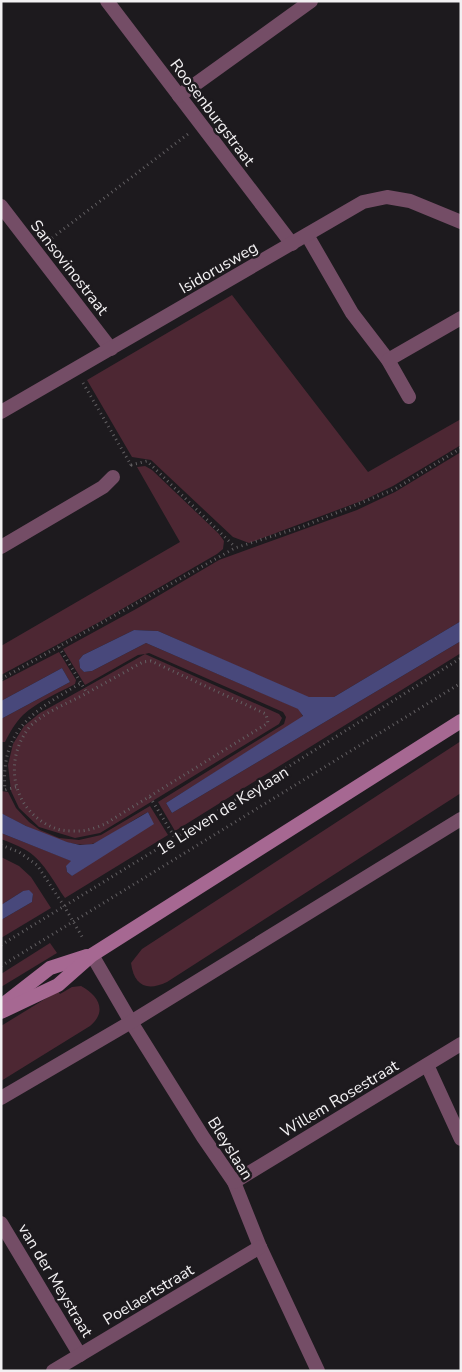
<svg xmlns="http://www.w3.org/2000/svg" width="462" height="1372" viewBox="0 0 462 1372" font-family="'Nunito Sans',sans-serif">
<rect width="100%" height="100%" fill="#1d1a1e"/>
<!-- green -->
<g fill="#4d2733">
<path d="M 232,295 L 368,472 L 461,419 L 461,445 L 393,486 L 364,500 L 249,543 L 233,537 L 151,460 L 132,457 L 87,380 Z"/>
<path d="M 461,452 L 461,621 L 334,697 L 309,698 L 158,631 L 134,630 L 83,655 L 79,660 L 80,668 L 84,672 L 92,671 L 146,643 L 299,709 L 303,717 L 166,803 L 172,813 L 461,641 L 461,653 L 175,831 L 158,802 L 284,724 L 286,717 L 283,712 L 149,653 L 145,654 L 279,714 L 282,718 L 279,724 L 100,833 L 75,838 L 39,827 L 19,808 L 11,791 L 8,765 L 13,744 L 24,726 L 40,713 L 145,654 L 138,655 L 85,685 L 63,649 L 136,609 L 219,560 L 357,510 L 395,492 Z"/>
<path d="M 145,466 L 152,470 L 219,534 L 224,541 L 223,549 L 217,554 L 103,620 L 1,675 L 1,646 L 180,542 L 137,467 Z"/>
<path d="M 59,652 L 76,680 L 75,684 C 58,693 37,702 23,715 C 15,723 10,732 5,742 L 1,742 L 1,719 L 70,682 L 62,668 L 1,701 L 1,682 Z"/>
<path d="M 461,741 L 461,793 L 167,982 C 146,992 134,985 131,963 L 142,949 Z"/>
<path d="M 1,791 L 8,792 L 16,808 L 29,822 L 40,830 L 59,838 L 79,840 L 101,835 L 150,806 L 168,835 L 65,898 C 53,881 43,859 24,849 C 17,845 9,842 1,839 L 1,833 L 72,861 L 66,867 L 67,872 L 72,876 L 151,818 L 148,812 C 130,821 113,835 95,843 C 73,852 21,824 1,813 Z"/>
<path d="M 1,857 L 19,866 L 31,877 L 51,908 L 1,938 L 1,920 L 32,902 L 33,894 L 23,891 L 1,905 Z"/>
<path d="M 50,943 L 57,953 L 1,987 L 1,974 Z"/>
<path d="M 81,986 C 98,995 108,1011 90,1026 L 1,1081 L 1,1026 L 58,991 L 60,994 L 72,987 Z"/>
</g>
<!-- water -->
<g fill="#48487b">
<path d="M 461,621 L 461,641 L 172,813 L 166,803 L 303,716 L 298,709 L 146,643 L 92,671 L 84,672 L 80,668 L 79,660 L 83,655 L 134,630 L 158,631 L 309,697 L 334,697 Z"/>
<path d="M 62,668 L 70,682 L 1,719 L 1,701 Z"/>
<path d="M 148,812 L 154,824 L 72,876 L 67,872 L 66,866 L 71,861 L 1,833 L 1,813 L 26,826 L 67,842 L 80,845 L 93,844 Z"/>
<path d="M 29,890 L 33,894 L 32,902 L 1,920 L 1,905 L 23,891 Z"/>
</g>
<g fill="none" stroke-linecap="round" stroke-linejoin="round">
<!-- path -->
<g stroke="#636063" stroke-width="3" stroke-dasharray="1 4" stroke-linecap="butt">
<path d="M 48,241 L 188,134"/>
<path d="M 83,383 L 131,465 L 130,466"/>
<path d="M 131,465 L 147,461 L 235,547"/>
<path d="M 59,647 L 87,693 L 143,662 L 151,661 L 266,714 L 268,723 L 105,824 C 100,826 93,829 87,830 C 81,832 62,831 57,829 C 14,814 2,764 28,729 C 39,714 71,702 87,693"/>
<path d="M 1,679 L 235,548 L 304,526 L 395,489 L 461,448"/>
<path d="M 16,787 L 5,790 C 0,728 36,710 81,683"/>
<path d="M 150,797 L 175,838"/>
<path d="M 1,845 L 19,852 L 37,865 L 64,906 L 84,940"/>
<path d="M 1,945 L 175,838 L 461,658"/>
<path d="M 1,966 L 401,720 L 461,683"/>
</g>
<!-- minor -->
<g stroke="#744d66" stroke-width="14">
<path d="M 107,1 L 292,244"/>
<path d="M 179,96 L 311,1"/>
<path d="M 1,206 L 111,349"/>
<path d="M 307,235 L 352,313 L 388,360 L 409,397"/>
<path d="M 388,360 L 461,318"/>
<path d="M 1,412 L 363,202 L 387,197 L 410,201 L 461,222"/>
<path d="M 1,547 L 103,487 L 113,477"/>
<path d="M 92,955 L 131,1022 L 203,1137 L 234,1182 L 260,1247 L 318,1371"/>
<path d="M 427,1065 L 461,1139"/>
<path d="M 1,1098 L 131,1022 L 461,819"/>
<path d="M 234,1182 L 461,1044"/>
<path d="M 1,1223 L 80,1355"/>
<path d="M 53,1371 L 260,1247"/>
</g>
<!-- secondary -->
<g stroke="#a66892" stroke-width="14">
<path d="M 5,1003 L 50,968 L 87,956"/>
<path d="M 1,1012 L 58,985 L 92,955 L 461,721"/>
</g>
</g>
<g text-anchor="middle" stroke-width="5" stroke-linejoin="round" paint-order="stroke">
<!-- street labels -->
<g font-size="16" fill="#f2f0f2" stroke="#1d1a1e">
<text transform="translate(213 112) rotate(53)" y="6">Roosenburgstraat</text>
<text transform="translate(70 267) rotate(52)" y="6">Sansovinostraat</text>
<text transform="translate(218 267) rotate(-30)" y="6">Isidorusweg</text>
<text transform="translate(222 810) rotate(-32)" y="6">1e Lieven de Keylaan</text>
<text transform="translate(339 1098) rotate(-31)" y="6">Willem Rosestraat</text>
<text transform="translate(231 1148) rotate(58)" y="6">Bleyslaan</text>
<text transform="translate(56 1280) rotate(59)" y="6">van der Meystraat</text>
<text transform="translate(148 1294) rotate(-31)" y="6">Poelaertstraat</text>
</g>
</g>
<!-- border -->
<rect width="462" height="1372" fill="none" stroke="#f2f0f2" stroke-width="5"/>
</svg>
